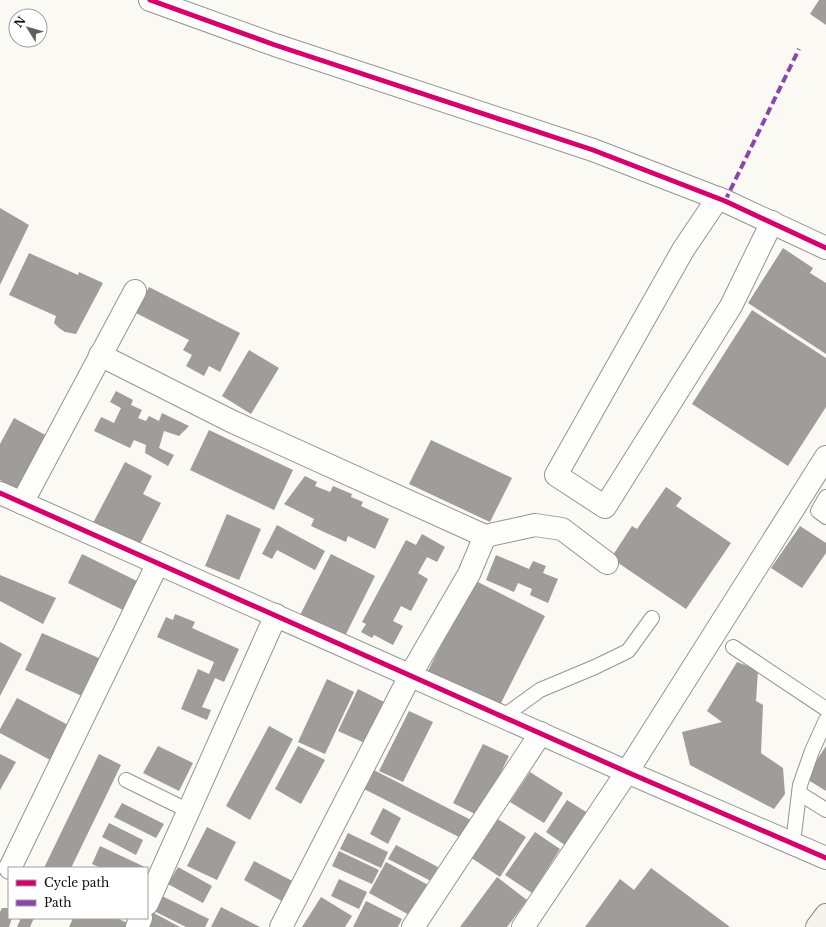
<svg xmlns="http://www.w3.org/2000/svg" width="826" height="927" viewBox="0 0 826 927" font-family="'Libre Baskerville',serif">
<rect width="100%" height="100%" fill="#fbf9f4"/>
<!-- building -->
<g fill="#9f9c99">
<path d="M 819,0 L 826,0 L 826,25 L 810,14 Z"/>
<path d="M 0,208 L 29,225 L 0,285 Z"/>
<path d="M 783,248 L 813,268 L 810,273 L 826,283 L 826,354 L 748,303 Z"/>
<path d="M 29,253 L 78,275 L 79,272 L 103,283 L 76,334 L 65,332 L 59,328 L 54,323 L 56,316 L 9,295 Z"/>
<path d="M 149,287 L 240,333 L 220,372 L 209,366 L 204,376 L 186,366 L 192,355 L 183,350 L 189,340 L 136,313 Z"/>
<path d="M 752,310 L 826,358 L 826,407 L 788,466 L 692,404 Z"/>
<path d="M 249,350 L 279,368 L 251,414 L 222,396 Z"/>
<path d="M 116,391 L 133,400 L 131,405 L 142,410 L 138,418 L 146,421 L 149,416 L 159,421 L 162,413 L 189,426 L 179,436 L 164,431 L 159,448 L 174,455 L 168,466 L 145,453 L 146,445 L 134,440 L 130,448 L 94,431 L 101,417 L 114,423 L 121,408 L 110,402 Z"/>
<path d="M 14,418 L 51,438 L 21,492 L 0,480 L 0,444 Z"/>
<path d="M 209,430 L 293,470 L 274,510 L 190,470 Z"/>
<path d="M 431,440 L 512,478 L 490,522 L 409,484 Z"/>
<path d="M 125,462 L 152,476 L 143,494 L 161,503 L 139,546 L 93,523 Z"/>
<path d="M 305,476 L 317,482 L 315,486 L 330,492 L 333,486 L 352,494 L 351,497 L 363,502 L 361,506 L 389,519 L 375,549 L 348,536 L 346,542 L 311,526 L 314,519 L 284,504 Z"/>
<path d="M 666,487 L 682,498 L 676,506 L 731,543 L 686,609 L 611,558 L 632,526 L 637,529 Z"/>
<path d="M 227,514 L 261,529 L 239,580 L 205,566 Z"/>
<path d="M 277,525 L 325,551 L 315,570 L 277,550 L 272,559 L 262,554 Z"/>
<path d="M 800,526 L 826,543 L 826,553 L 802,588 L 771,568 Z"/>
<path d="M 422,534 L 445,547 L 437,562 L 427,557 L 418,573 L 428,579 L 411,611 L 401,606 L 393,621 L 403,626 L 393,645 L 374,635 L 372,638 L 361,632 L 366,624 L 362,622 L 406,540 L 416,545 Z"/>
<path d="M 82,554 L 141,583 L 127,612 L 68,583 Z"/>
<path d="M 331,554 L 375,576 L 342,642 L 298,619 Z"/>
<path d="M 496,555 L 529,569 L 533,561 L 546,566 L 543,573 L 558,579 L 548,603 L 530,595 L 532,589 L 518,583 L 514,592 L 486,580 Z"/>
<path d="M 0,575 L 56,598 L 43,624 L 0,601 Z"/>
<path d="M 474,580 L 545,616 L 499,707 L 428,671 Z"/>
<path d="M 175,614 L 195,622 L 192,628 L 239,649 L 224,682 L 215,678 L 202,707 L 211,710 L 207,720 L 181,709 L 198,669 L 209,674 L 214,662 L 157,637 L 166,617 L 173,620 Z"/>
<path d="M 42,633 L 101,659 L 84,697 L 25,670 Z"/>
<path d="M 0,642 L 22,654 L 0,696 Z"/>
<path d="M 737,662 L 758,670 L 756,701 L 763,705 L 761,753 L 783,768 L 785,794 L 774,809 L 690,765 L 682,732 L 722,722 L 707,711 Z"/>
<path d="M 327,679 L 354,692 L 325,754 L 298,742 Z"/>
<path d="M 358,689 L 386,703 L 367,744 L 338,731 Z"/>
<path d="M 17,698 L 70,726 L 52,761 L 0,733 L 0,729 Z"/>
<path d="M 409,711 L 433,722 L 403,782 L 379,771 Z"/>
<path d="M 269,726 L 293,739 L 250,820 L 226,806 Z"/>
<path d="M 483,744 L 509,756 L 479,816 L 453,803 Z"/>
<path d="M 158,746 L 193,763 L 179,791 L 143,773 Z"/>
<path d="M 298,746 L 325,760 L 301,804 L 275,789 Z"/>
<path d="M 826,746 L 826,791 L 805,778 Z"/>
<path d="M 0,754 L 16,762 L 0,790 Z"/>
<path d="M 99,754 L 121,765 L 71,868 L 44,868 Z"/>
<path d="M 372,769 L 471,820 L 461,838 L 362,788 Z"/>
<path d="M 530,772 L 563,793 L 544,823 L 510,802 Z"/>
<path d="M 567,800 L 591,815 L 569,848 L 546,832 Z"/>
<path d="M 122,803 L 164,824 L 156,838 L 114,817 Z"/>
<path d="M 383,808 L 401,818 L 388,844 L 370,834 Z"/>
<path d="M 493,816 L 526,837 L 500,877 L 467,855 Z"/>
<path d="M 109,823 L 143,840 L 136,855 L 102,837 Z"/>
<path d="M 207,827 L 236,842 L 217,880 L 187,866 Z"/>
<path d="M 535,832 L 560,849 L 532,893 L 505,875 Z"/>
<path d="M 348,833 L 388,852 L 381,868 L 340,849 Z"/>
<path d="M 396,845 L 438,867 L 431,881 L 388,859 Z"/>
<path d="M 100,846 L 147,868 L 101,868 L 92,864 Z"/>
<path d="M 339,851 L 379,870 L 372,884 L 332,866 Z"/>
<path d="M 254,861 L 300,885 L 289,905 L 244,880 Z"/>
<path d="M 386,862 L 430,886 L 413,917 L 369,893 Z"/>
<path d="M 178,867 L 212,886 L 203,903 L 168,884 Z"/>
<path d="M 651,868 L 730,927 L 585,927 L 620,879 L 634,890 Z"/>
<path d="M 497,877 L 527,900 L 507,927 L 460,927 Z"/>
<path d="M 339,879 L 367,892 L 359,909 L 331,896 Z"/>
<path d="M 162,896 L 209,919 L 205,927 L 186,927 L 154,911 Z"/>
<path d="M 321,897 L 352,916 L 345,927 L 302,927 Z"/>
<path d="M 366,901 L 402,919 L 398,927 L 353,927 Z"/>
<path d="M 221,907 L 260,927 L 211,927 Z"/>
<path d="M 2,908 L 9,908 L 9,918 L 12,918 L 9,927 L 0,927 L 0,912 Z"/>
<path d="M 150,911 L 180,927 L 141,927 Z"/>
<path d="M 21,918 L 34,918 L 30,927 L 17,927 Z"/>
<path d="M 73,918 L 116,918 L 128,923 L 126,927 L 69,927 Z"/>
</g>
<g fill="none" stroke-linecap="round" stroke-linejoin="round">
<defs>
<g id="lane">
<path d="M 826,497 L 818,511 L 826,517"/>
<path d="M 733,647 L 826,709"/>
<path d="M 504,716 L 540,690 L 595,667 L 628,651 L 652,618"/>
<path d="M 126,780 L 189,811"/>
<path d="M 799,793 L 826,810"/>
<path d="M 793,843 L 800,785 L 812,751 L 826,720"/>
</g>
<g id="street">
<path d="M 150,0 L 275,45 L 593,150 L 725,201 L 826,248"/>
<path d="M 718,198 L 683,250 L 556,475 L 605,507 L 731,306 L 772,222"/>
<path d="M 100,355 L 231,421 L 485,536 L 535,525 L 562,529 L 607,563"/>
<path d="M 0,493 L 627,772 L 826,858"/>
<path d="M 22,503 L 135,291"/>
<path d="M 10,868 L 158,563"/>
<path d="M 147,904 L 276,615"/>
<path d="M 137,927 L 141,918"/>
<path d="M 281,927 L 411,674 L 469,574 L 485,536"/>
<path d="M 413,927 L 541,733"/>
<path d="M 523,927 L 627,772 L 826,457"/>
</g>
<path id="secondary" d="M 817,927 L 826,915"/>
</defs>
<!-- lane casing -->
<use href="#lane" stroke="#959492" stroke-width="16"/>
<!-- street casing -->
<use href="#street" stroke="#959492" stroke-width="24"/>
<!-- secondary casing -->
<use href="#secondary" stroke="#8b8a88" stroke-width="24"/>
<!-- lane -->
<use href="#lane" stroke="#fefefd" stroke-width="14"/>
<!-- street -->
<use href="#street" stroke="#fefefd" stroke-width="22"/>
<!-- secondary -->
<use href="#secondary" stroke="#f4f2eb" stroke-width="22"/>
<!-- quiet -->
<path stroke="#8e44ad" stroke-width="4" stroke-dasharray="8 4" stroke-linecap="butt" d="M 725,201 L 799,49"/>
<defs>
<g id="cycleway">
<path d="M 150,0 L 275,45 L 593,150 L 725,201 L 826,248"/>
<path d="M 0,493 L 627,772 L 826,858"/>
</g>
</defs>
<!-- cycleway casing -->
<use href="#cycleway" stroke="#fff" stroke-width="8"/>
<!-- cycleway -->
<use href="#cycleway" stroke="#d6006c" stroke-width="5"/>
</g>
<!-- legend -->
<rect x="8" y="867" width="140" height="52" fill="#ffffff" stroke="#9f9f9f"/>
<rect x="16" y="880" width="20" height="6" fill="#d6006c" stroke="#9f9f9f"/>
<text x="44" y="887" font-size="12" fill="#0e0e0e">Cycle path</text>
<rect x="16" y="900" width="20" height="6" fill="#8e44ad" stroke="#9f9f9f"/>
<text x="44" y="907" font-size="12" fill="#0e0e0e">Path</text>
<!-- north arrow -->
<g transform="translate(28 28) rotate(307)"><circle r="19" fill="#ffffff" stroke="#9f9f9f"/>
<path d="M0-3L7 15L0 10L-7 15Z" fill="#61605e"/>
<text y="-6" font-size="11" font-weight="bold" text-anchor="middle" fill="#0e0e0e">N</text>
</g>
</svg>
